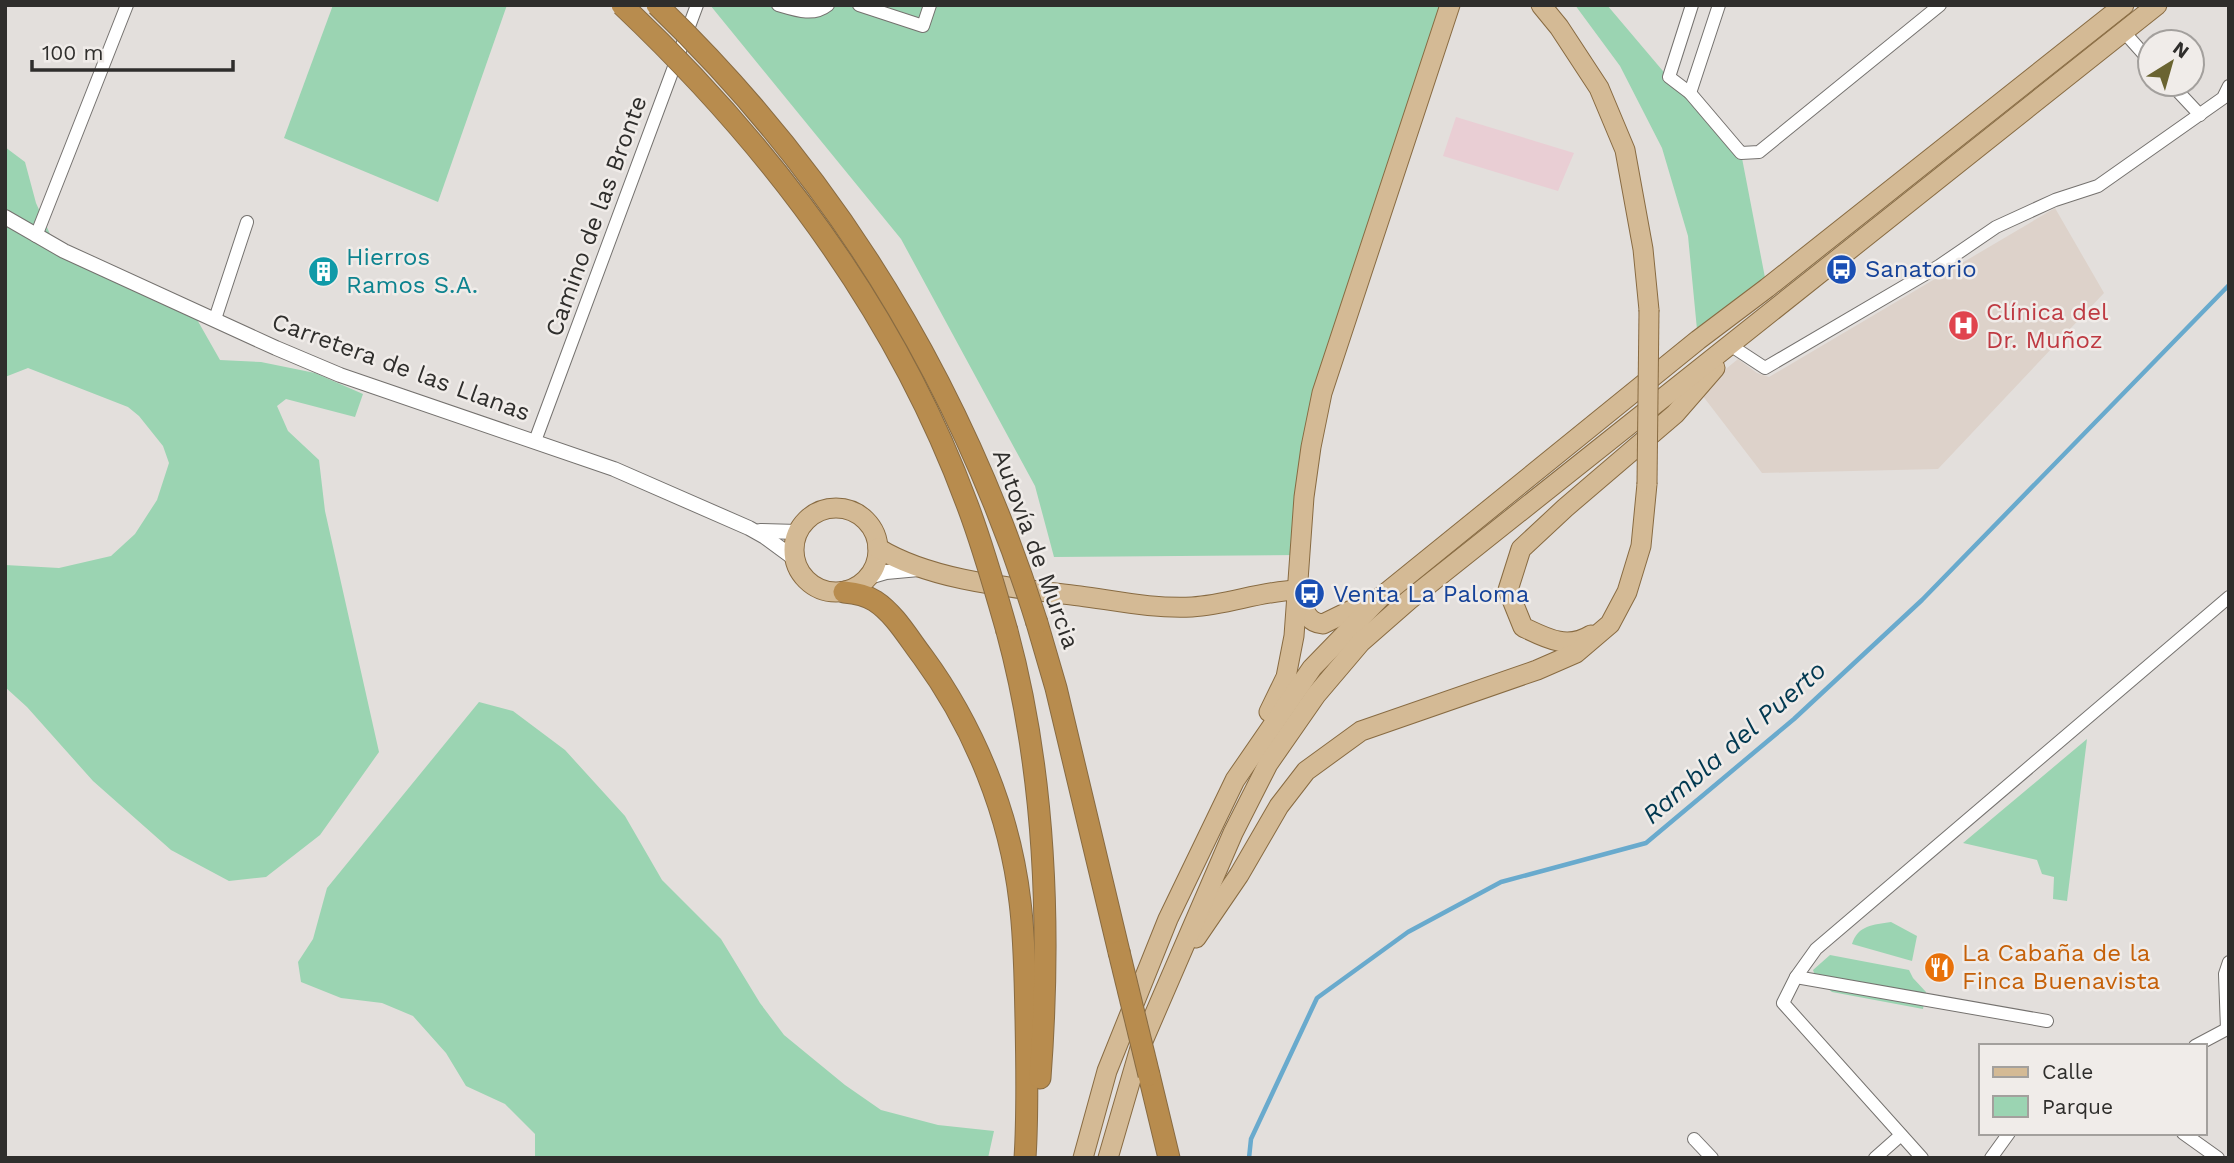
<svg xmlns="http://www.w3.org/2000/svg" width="2234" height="1163" viewBox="0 0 2234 1163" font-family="'Work Sans',sans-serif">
<rect width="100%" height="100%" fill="#e3dfdc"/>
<!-- built -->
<path fill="#ddd2ca" d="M 2055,208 L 2104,293 L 1938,469 L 1762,473 L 1699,391 L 1738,359 L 1757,373 L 1769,377 Z"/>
<!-- industrial -->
<path fill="#e9ced4" d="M 1456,117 L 1574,153 L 1558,191 L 1443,156 Z"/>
<!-- green -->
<g fill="#9bd4b2">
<path d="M 333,5 L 507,5 L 438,202 L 284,138 Z"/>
<path d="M 710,5 L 1450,5 L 1322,393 L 1300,555 L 1054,557 L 1035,486 L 901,239 Z"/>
<path d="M 1575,5 L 1607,5 L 1668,77 L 1741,153 L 1767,288 L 1698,340 L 1688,236 L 1662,148 L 1620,66 Z"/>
<path d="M 5,147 L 25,162 L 36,203 L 59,254 L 195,316 L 220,360 L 261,362 L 315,373 L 363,394 L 355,417 L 286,399 L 277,406 L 288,431 L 319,460 L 325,511 L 379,752 L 320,835 L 266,877 L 229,881 L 171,850 L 93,781 L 27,707 L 5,687 L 5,565 L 59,568 L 111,556 L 135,534 L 157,500 L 169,463 L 163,446 L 139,416 L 128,407 L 28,368 L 5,377 Z"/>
<path d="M 479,702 L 513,711 L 565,750 L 625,816 L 662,880 L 721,939 L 760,1003 L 784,1035 L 845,1085 L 881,1110 L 938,1125 L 994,1131 L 988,1158 L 535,1158 L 535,1134 L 505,1104 L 466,1086 L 446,1053 L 413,1016 L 382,1003 L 341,998 L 301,982 L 298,962 L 313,939 L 327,888 Z"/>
<path d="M 2087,739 L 2067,901 L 2053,899 L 2054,877 L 2042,874 L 2037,860 L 1963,843 Z"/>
<path d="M 1891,922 L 1917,936 L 1912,961 L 1852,944 C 1858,925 1873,925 1891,922 Z"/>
<path d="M 1830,955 L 1909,970 L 1913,978 L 1926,992 L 1923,1009 L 1832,992 L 1816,978 L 1813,970 Z"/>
</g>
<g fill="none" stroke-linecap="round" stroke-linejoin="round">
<!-- stream -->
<path stroke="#69aacd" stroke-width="4.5" d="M 1249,1158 L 1251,1139 L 1317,998 L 1408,932 L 1501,882 L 1646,843 L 1794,719 L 1922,600 L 2229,285"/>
<defs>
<g id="minor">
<path d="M 778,5 C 795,10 813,17 828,5"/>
<path d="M 859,5 L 923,26 L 930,5"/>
<path d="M 1692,5 L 1669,77 L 1690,93 L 1741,153 L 1759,152 L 1940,5"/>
<path d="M 2124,32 L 2150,61"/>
<path d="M 2171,84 L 2200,115"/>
<path d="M 1690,93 L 1719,5"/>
<path d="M 36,236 L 127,5"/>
<path d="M 215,319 L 247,222"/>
<path d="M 1733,347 L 1765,368 L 1939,266 L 1996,227 L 2055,200 L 2098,186 L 2223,98 L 2229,86"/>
<path d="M 535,441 L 697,5"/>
<path d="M 1796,977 L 1783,1003 L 1922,1158"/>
<path d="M 2047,1021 L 1796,977 L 1816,949 L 2229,597"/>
<path d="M 2227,1029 L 2225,974 L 2229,962"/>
<path d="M 2195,1046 L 2227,1029"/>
<path d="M 2183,1133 L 2218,1158"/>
<path d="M 1694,1139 L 1712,1158"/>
<path d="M 1875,1158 L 1901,1135"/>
<path d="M 1991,1158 L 2009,1133"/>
</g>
<g id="tertiary">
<path d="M 5,217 L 64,251 L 276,348 L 340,375 L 614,469 L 749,528 L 765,537 L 795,559"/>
<path d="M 760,531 L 798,532"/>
<path d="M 869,577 L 886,572 L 919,569"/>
</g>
<g id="primary">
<path d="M 1541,5 L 1559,27 L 1599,88 L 1625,150 L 1643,249 L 1649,310"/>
<circle cx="836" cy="550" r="42"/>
<path d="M 878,548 C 933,582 1017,588 1080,596 C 1117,601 1154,609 1192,607 C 1228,605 1261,591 1297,590"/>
<path d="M 1299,596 C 1304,609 1307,623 1323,624 L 1370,601"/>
<path d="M 1591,635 C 1567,650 1546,638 1523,627 L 1508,590 L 1521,549 L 1565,508 L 1675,414 L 1715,368"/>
<path d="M 1269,712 L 1286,677 L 1294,636 L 1304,497 L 1311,447 L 1322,393 L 1450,5"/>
<path d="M 1196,938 L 1239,875 L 1279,806 L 1306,771 L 1361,731 L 1537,670 L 1576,653 L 1610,624 L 1627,592 L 1641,546 L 1647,484"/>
<path d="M 1083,1158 L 1107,1071 L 1168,919 L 1235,780 L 1312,668 L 1381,597 L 1698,340 L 1767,288 L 2124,5"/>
<path d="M 1108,1158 L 1140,1048 L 1233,833 L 1268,764 L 1316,695 L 1361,642 L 1409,600 L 2157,5"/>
</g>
<g id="motorway">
<path d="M 844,592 C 855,593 866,595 875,601 C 895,614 909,639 923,657 C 975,728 1010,815 1020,902 C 1025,941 1025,980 1026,1019 C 1027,1066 1028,1112 1025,1158"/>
<path d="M 1037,623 L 1056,688 L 1119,952"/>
<path d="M 1007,631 C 1046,775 1051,930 1040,1078"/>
<path d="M 1149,1075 L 1169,1158"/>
</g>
</defs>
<!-- minor casing -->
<use href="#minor" stroke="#75726f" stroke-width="14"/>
<!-- tertiary casing -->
<use href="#tertiary" stroke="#75726f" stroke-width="16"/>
<!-- primary casing -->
<use href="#primary" stroke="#886b42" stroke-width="21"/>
<!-- motorway casing -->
<use href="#motorway" stroke="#886b42" stroke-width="23"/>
<!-- minor -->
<use href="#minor" stroke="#fff" stroke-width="12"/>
<!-- tertiary -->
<use href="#tertiary" stroke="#fff" stroke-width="14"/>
<!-- primary -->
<use href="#primary" stroke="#d4ba95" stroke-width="19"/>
<!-- motorway -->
<use href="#motorway" stroke="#b88c4e" stroke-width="21"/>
<defs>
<path id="primary-bridge" d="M 1647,484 L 1649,310"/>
<g id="motorway-bridge">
<path d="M 622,5 C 770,145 896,312 967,504 C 983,546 995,589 1007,631"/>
<path d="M 657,5 C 838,179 962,384 1037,623"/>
<path d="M 1119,952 L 1149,1075"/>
</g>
</defs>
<!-- primary-bridge casing -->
<use href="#primary-bridge" stroke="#886b42" stroke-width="21" stroke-linecap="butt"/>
<!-- motorway-bridge casing -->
<use href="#motorway-bridge" stroke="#886b42" stroke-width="23" stroke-linecap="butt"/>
<!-- primary-bridge -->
<use href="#primary-bridge" stroke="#d4ba95" stroke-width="19"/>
<!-- motorway-bridge -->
<use href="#motorway-bridge" stroke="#b88c4e" stroke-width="21"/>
</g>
<!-- icons -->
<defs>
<symbol id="bus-disc" viewBox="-11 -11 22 22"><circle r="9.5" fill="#1a4fb4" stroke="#f0ece9"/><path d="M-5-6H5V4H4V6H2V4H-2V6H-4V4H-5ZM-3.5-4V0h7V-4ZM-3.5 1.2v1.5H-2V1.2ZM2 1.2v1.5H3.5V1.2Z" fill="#fff"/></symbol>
<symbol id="building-disc" viewBox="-11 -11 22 22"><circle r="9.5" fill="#0f9aa8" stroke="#f0ece9"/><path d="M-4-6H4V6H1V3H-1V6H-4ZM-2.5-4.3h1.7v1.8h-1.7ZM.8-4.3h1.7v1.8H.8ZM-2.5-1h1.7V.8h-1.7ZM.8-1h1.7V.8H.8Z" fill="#fff"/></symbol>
<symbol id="hospital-disc" viewBox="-11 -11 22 22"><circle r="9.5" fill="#e0444e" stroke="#f0ece9"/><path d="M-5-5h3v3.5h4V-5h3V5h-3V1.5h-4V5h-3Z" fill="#fff"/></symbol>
<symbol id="restaurant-disc" viewBox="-11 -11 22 22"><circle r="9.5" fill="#e8710a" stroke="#f0ece9"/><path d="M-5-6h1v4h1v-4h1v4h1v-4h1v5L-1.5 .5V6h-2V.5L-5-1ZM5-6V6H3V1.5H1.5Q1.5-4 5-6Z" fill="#fff"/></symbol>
</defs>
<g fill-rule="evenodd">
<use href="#bus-disc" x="1824" y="252" width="35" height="35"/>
<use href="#building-disc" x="306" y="254" width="35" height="35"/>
<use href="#hospital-disc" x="1946" y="308" width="35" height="35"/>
<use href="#bus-disc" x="1292" y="576" width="35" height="35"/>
<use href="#restaurant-disc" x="1922" y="950" width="35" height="35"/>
</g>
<g text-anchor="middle" stroke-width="5" stroke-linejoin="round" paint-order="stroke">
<!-- street labels -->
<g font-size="24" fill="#2f2e2c" stroke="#f0ece9">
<text transform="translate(596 216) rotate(-70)" y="8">Camino de las Bronte</text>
<text transform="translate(401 367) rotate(20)" y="8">Carretera de las Llanas</text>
<text transform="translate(1036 549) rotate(70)" y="8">Autovía de Murcia</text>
</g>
<!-- culture labels -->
<g font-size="24" fill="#0d838f" stroke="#f0ece9" text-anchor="start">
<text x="346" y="265">Hierros<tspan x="346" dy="28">Ramos S.A.</tspan></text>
</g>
<!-- transit labels -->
<g font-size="24" fill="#164399" stroke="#f0ece9" text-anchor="start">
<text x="1865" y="277">Sanatorio</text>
<text x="1333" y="602">Venta La Paloma</text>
</g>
<!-- health labels -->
<g font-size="24" fill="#be3a42" stroke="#f0ece9" text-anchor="start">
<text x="1986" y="320">Clínica del<tspan x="1986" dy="28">Dr. Muñoz</tspan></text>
</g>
<!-- food labels -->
<g font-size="24" fill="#c56008" stroke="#f0ece9" text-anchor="start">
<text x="1962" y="961">La Cabaña de la<tspan x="1962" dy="28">Finca Buenavista</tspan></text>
</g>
<!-- water labels -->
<g font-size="26" font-style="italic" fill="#003850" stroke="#f0ece9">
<text transform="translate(1734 742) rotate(-41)" y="9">Rambla del Puerto</text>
</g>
</g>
<!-- border -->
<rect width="2234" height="1163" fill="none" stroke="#2f2e2c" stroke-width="14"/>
<!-- legend -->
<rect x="1979" y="1044" width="228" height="91" fill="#f0ece9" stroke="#a3a09d" stroke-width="2"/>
<rect x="1993" y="1067" width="35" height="10" fill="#d4ba95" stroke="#a3a09d" stroke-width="2"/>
<text x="2042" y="1079" font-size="21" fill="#2f2e2c">Calle</text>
<rect x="1993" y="1096" width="35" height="21" fill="#9bd4b2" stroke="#a3a09d" stroke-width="2"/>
<text x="2042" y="1114" font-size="21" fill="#2f2e2c">Parque</text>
<!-- north arrow -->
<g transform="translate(2171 63) rotate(37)"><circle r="33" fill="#f0ece9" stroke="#a3a09d" stroke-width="2"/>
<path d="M0-5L12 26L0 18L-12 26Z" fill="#6a6431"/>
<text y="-10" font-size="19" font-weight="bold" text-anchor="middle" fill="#2f2e2c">N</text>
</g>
<!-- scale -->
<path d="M32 60v10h201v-10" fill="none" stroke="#2f2e2c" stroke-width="3.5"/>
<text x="42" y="60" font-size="21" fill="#2f2e2c" stroke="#f0ece9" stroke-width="5" paint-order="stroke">100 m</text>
</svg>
